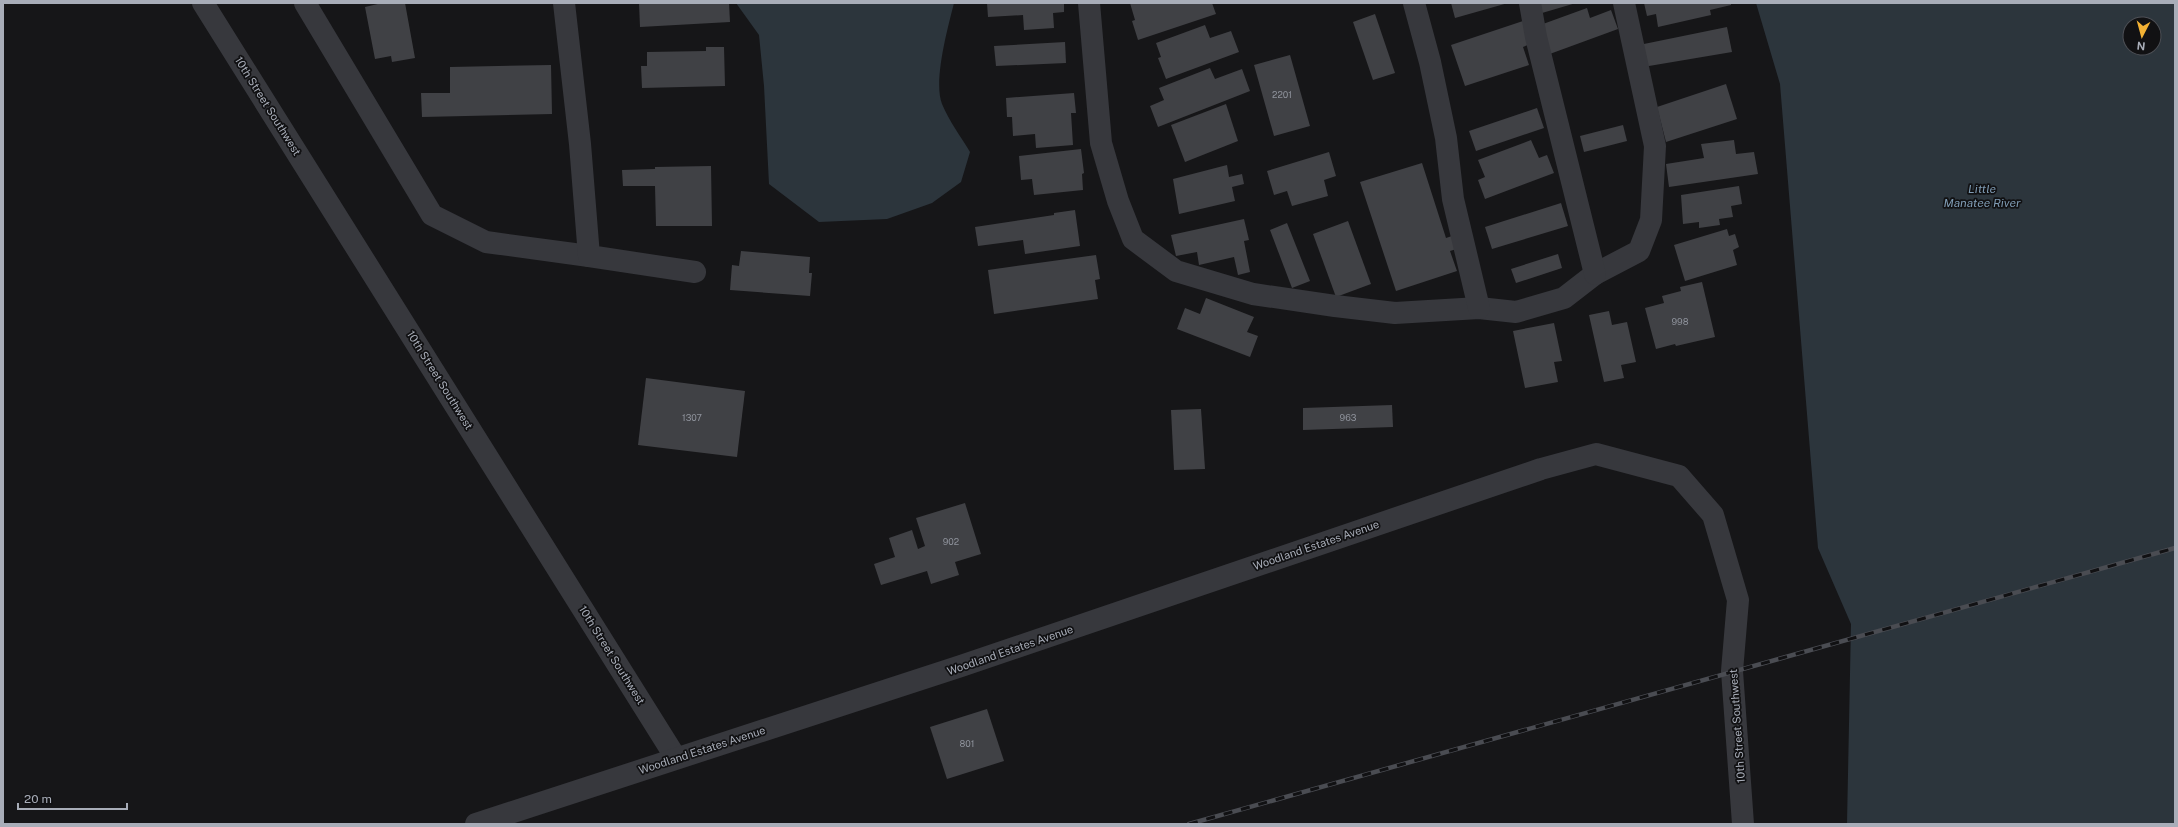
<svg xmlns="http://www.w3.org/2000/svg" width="2178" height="827" viewBox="0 0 2178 827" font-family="'Public Sans',sans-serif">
<rect width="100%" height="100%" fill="#161618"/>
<!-- water -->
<g fill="#2c353c" fill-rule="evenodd">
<path d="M 736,3 L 954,3 C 948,27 933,81 942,104 C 949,121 961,137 970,152 L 961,182 L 932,203 L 887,219 L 819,222 L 769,184 L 764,86 L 759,35 Z"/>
<path d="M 1756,3 L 2175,3 L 2175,824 L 1847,824 L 1851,624 L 1818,548 L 1780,84 ZM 2130,24 L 2154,24 L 2154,48 L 2130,48 Z"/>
</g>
<!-- building -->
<g fill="#404145">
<path d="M 382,3 L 405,3 L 415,58 L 392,62 L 391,56 L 375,59 L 365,7 Z"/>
<path d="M 639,3 L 729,3 L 730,22 L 640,27 Z"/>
<path d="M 987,3 L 1064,3 L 1064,12 L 1053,13 L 1054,28 L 1024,30 L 1023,15 L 988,17 Z"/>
<path d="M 1130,3 L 1212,3 L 1216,14 L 1138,40 L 1132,21 L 1135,20 Z"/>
<path d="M 1451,3 L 1508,3 L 1455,18 Z"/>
<path d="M 1539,3 L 1576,3 L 1542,13 Z"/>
<path d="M 1644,3 L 1731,3 L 1731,5 L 1710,10 L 1711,15 L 1658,27 L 1656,14 L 1647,16 Z"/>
<path d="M 1587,8 L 1590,18 L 1611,10 L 1618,29 L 1547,55 L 1543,24 Z"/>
<path d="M 1375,14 L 1395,73 L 1373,80 L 1353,22 Z"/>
<path d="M 1523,21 L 1530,44 L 1523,47 L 1529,65 L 1465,86 L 1451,45 Z"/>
<path d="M 1205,25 L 1210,38 L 1231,31 L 1239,52 L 1166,79 L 1158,58 L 1161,57 L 1156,43 Z"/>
<path d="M 1727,27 L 1732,52 L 1643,67 L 1639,45 Z"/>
<path d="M 1065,42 L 1066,63 L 996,66 L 994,46 Z"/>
<path d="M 706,47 L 724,47 L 725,86 L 642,88 L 641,66 L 647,66 L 647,52 L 706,51 Z"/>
<path d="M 1290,55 L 1310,126 L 1274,136 L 1254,65 Z"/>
<path d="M 551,65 L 552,114 L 422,117 L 421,93 L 450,93 L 450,67 Z"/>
<path d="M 1210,68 L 1215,79 L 1242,69 L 1250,91 L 1158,127 L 1150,106 L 1164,100 L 1159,88 Z"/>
<path d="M 1726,84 L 1737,119 L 1666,142 L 1657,107 Z"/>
<path d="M 1074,93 L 1076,113 L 1071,113 L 1073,145 L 1036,148 L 1035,134 L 1013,136 L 1012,117 L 1007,117 L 1006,98 Z"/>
<path d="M 1226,104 L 1238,141 L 1185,162 L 1171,125 Z"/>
<path d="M 1537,108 L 1544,128 L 1476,151 L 1469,131 Z"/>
<path d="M 1623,125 L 1627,141 L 1584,152 L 1580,136 Z"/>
<path d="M 1531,140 L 1539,158 L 1547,155 L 1554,173 L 1485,199 L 1478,180 L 1485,177 L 1478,160 Z"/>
<path d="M 1734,140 L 1736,154 L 1754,152 L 1758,174 L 1669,187 L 1666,164 L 1704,158 L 1701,144 Z"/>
<path d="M 1081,149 L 1084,173 L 1082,174 L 1083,190 L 1034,195 L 1032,179 L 1021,180 L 1019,156 Z"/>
<path d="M 1329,152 L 1336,176 L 1324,180 L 1328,196 L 1292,206 L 1287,191 L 1274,195 L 1267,171 Z"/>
<path d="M 1422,163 L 1446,238 L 1458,234 L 1463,247 L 1450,251 L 1457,271 L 1396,291 L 1360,182 Z"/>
<path d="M 1227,165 L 1229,177 L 1242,174 L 1244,184 L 1232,187 L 1235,201 L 1179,214 L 1173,179 Z"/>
<path d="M 711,166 L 712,226 L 656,226 L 655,186 L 623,186 L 622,170 L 655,169 L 655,167 Z"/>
<path d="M 1739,186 L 1742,204 L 1731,206 L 1733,217 L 1719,219 L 1720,225 L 1699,228 L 1699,222 L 1683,224 L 1681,195 Z"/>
<path d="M 1561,203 L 1568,226 L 1492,249 L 1485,227 Z"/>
<path d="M 1075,210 L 1080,246 L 1025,254 L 1023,240 L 978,246 L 975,227 L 1054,215 L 1054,213 Z"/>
<path d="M 1244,219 L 1249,240 L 1244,241 L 1250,272 L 1238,275 L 1234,257 L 1199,265 L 1197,252 L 1176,256 L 1171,235 Z"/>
<path d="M 1348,221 L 1371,284 L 1336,297 L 1313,234 Z"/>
<path d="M 1287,223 L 1310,281 L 1292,288 L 1270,230 Z"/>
<path d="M 1727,229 L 1729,236 L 1735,234 L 1739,247 L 1733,250 L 1737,265 L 1685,281 L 1674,245 Z"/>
<path d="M 741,251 L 810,257 L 809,273 L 812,273 L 810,296 L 730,290 L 732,265 L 739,266 Z"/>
<path d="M 1558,254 L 1562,268 L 1516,283 L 1511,269 Z"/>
<path d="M 1096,255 L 1100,279 L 1095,280 L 1098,299 L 994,314 L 988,270 Z"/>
<path d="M 1702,282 L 1715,337 L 1676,346 L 1675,344 L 1656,349 L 1645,308 L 1664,303 L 1662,296 L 1681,291 L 1680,287 Z"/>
<path d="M 1206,298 L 1254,317 L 1247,332 L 1258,336 L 1250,357 L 1177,329 L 1185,308 L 1200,314 Z"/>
<path d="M 1609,311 L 1612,325 L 1627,322 L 1636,362 L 1621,365 L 1624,378 L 1604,382 L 1589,315 Z"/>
<path d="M 1554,323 L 1562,361 L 1554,362 L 1558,382 L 1525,388 L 1513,331 Z"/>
<path d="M 646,378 L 745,391 L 737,457 L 638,445 Z"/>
<path d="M 1392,405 L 1393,427 L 1303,430 L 1303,408 Z"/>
<path d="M 1201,409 L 1205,469 L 1174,470 L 1171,410 Z"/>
<path d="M 965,503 L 981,554 L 955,562 L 959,575 L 931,584 L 927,571 L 881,585 L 874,564 L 895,557 L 889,538 L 912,530 L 918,549 L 925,546 L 916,518 Z"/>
<path d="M 987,709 L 1004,761 L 947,779 L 930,727 Z"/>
</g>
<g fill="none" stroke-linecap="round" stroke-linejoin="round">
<!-- minor -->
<g stroke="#37383d" stroke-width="22">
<path d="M 203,3 L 676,758"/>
<path d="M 305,3 L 432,215 L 486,242 L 589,256"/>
<path d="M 564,3 L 580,144 L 589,256 L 695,272"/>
<path d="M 1089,3 L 1101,143 L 1118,201 L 1133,239 L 1176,271 L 1253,294 L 1335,306 L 1395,313 L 1479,308 L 1516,312 L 1564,298 L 1595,274 L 1639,251 L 1651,220 L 1655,146 L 1624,3"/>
<path d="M 1414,3 L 1430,62 L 1446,138 L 1453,199 L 1479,308"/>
<path d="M 1530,3 L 1536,37 L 1595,274"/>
<path d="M 476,824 L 961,666 L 1541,469 L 1596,454 L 1679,476 L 1713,515 L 1738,600 L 1732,671 L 1743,824"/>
</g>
<defs>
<path id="rail" d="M 1189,824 L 2175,548"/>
</defs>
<!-- rail casing -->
<use href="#rail" stroke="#4a4c52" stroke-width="4.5"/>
<!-- rail -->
<use href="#rail" stroke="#111113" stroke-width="3" stroke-dasharray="9" stroke-linecap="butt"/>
</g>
<g text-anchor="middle" stroke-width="3.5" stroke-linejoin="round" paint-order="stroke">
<!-- number labels -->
<g font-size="9" fill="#8e929b">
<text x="1282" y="98">2201</text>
<text x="1680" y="325">998</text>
<text x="692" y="421">1307</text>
<text x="1348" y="421">963</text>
<text x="951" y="545">902</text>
<text x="967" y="747">801</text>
</g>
<!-- street labels -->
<g font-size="11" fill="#a8adb8" stroke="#111113">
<text transform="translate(268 106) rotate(58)" y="4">10th Street Southwest</text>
<text transform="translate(440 380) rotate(58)" y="4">10th Street Southwest</text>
<text transform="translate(1316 545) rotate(-19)" y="4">Woodland Estates Avenue</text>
<text transform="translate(1010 650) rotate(-19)" y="4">Woodland Estates Avenue</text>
<text transform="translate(612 655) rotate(58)" y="4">10th Street Southwest</text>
<text transform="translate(1737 726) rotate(-94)" y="4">10th Street Southwest</text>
<text transform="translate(702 750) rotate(-18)" y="4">Woodland Estates Avenue</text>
</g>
<!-- water labels -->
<g font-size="12" font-style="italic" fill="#7f9bb3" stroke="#111113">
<text x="1982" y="193">Little<tspan x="1982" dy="14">Manatee River</tspan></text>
</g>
</g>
<!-- border -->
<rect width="2178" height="827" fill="none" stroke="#a8adb8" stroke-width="8"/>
<!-- north arrow -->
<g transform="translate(2142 36) rotate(186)"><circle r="19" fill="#111113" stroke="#4d4f55"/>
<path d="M0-3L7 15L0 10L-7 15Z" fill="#f2b134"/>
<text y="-6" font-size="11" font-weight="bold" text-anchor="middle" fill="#a8adb8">N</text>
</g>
<!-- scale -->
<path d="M18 803v6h109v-6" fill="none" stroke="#a8adb8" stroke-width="2"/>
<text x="24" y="803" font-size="12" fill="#a8adb8" stroke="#111113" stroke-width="3" paint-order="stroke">20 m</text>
</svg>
